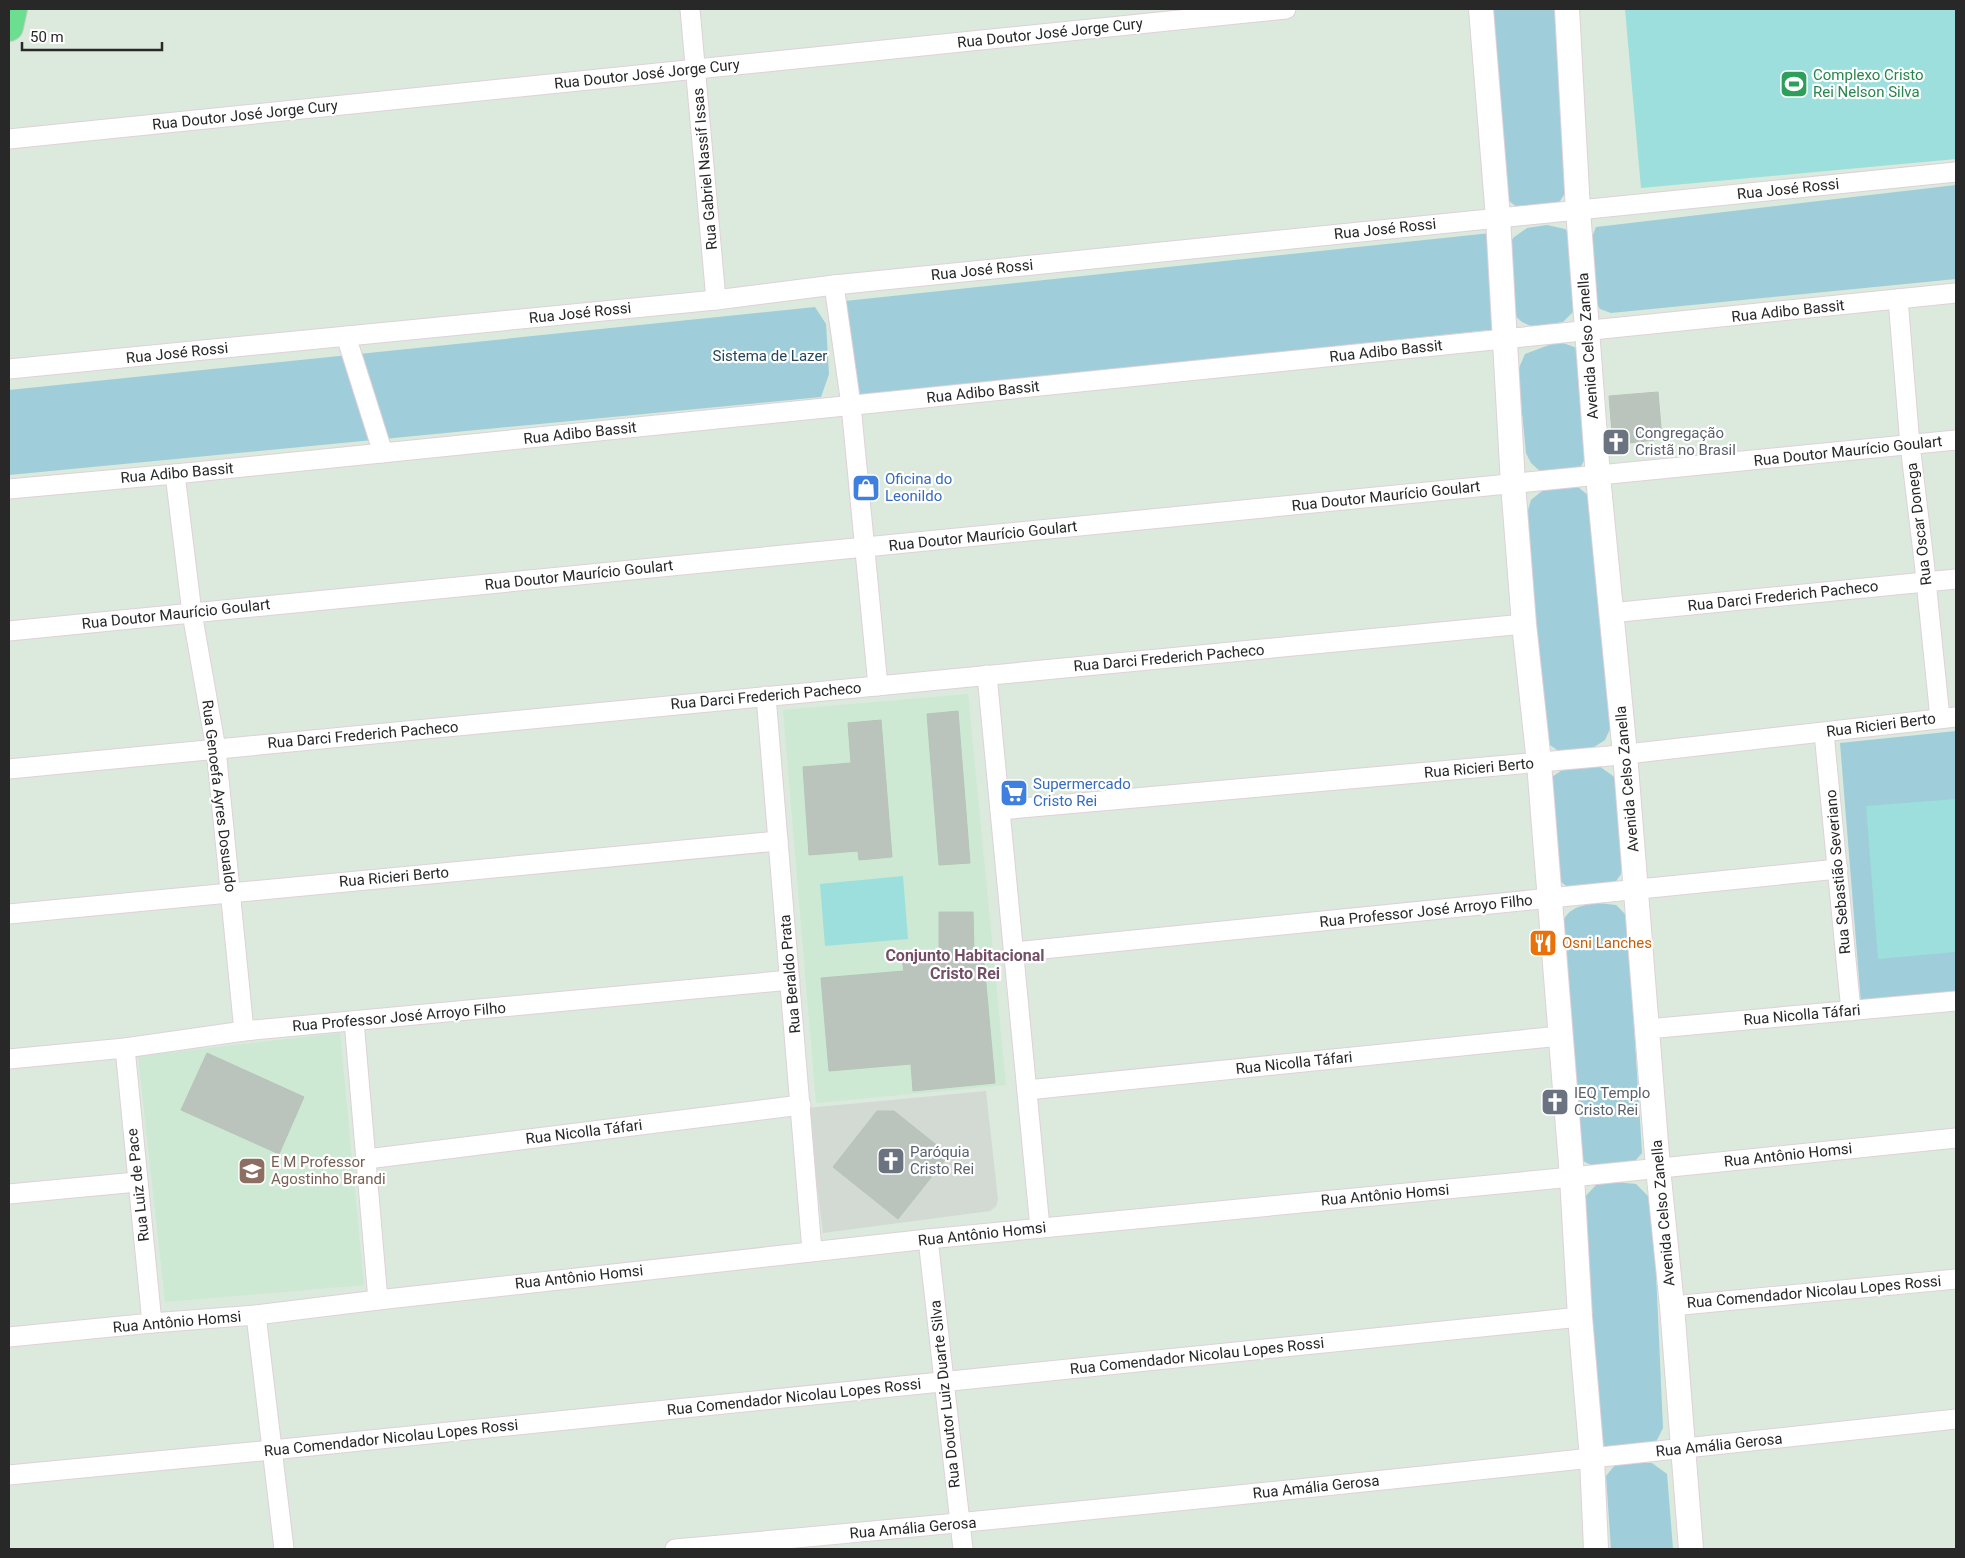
<svg xmlns="http://www.w3.org/2000/svg" width="1965" height="1558" viewBox="0 0 1965 1558" font-family="Roboto,sans-serif">
<rect width="100%" height="100%" fill="#dce9dd"/>
<!-- education -->
<g fill="#cde9d3">
<path d="M 968,694 L 1006,1085 L 816,1103 L 783,710 Z"/>
<path d="M 340,1033 L 364,1285 L 165,1302 L 138,1056 Z"/>
</g>
<!-- green -->
<g fill="#9fcdd9">
<path d="M 1494,9 L 1558,9 L 1571,184 L 1558,204 L 1518,208 L 1504,197 L 1489,15 Z"/>
<path d="M 1956,185 L 1956,279 L 1611,313 L 1600,309 L 1593,298 L 1590,242 L 1596,227 Z"/>
<path d="M 1547,225 L 1565,229 L 1574,238 L 1575,310 L 1563,322 L 1533,327 L 1522,322 L 1513,314 L 1506,255 L 1513,238 L 1527,228 Z"/>
<path d="M 1491,233 L 1499,329 L 859,396 L 845,301 Z"/>
<path d="M 815,307 L 826,324 L 829,374 L 821,397 L 9,475 L 9,390 Z"/>
<path d="M 1563,343 L 1577,348 L 1590,450 L 1580,468 L 1541,472 L 1531,463 L 1526,453 L 1518,370 L 1525,354 L 1552,344 Z"/>
<path d="M 1547,487 L 1578,487 L 1595,501 L 1611,727 L 1605,740 L 1591,749 L 1572,751 L 1557,750 L 1543,740 L 1526,517 L 1531,500 Z"/>
<path d="M 1956,731 L 1956,992 L 1861,1003 L 1840,743 Z"/>
<path d="M 1595,763 L 1617,779 L 1623,862 L 1621,874 L 1614,884 L 1570,889 L 1555,877 L 1552,777 L 1571,764 Z"/>
<path d="M 1598,903 L 1616,905 L 1627,916 L 1642,1153 L 1635,1161 L 1591,1165 L 1581,1160 L 1558,930 C 1568,908 1576,906 1598,903 Z"/>
<path d="M 1615,1182 L 1636,1184 L 1648,1196 L 1655,1250 L 1663,1428 L 1655,1444 L 1619,1451 L 1600,1444 L 1582,1200 L 1596,1185 Z"/>
<path d="M 1639,1462 L 1652,1463 L 1667,1474 L 1673,1549 L 1611,1549 L 1606,1476 L 1615,1465 Z"/>
</g>
<!-- pitch -->
<g fill="#9cdfdd">
<path d="M 1625,9 L 1956,9 L 1956,159 L 1641,188 Z"/>
<path d="M 1956,799 L 1956,952 L 1878,959 L 1866,806 Z"/>
<path d="M 903,876 L 908,939 L 825,946 L 820,884 Z"/>
</g>
<!-- plaza -->
<path fill="#d2dad3" fill-rule="evenodd" d="M 986,1091 L 998,1200 L 996,1206 L 990,1211 L 823,1233 L 807,1108 ZM 877,1111 L 894,1111 L 948,1155 L 898,1219 L 833,1167 Z"/>
<!-- building -->
<g fill="#bbc4bc" stroke="#b6c4b8">
<path d="M 1658,392 L 1662,439 L 1613,445 L 1609,396 Z"/>
<path d="M 958,711 L 970,863 L 939,865 L 927,714 Z"/>
<path d="M 881,720 L 892,857 L 859,860 L 858,851 L 809,855 L 803,767 L 851,763 L 848,723 Z"/>
<path d="M 939,912 L 973,912 L 974,952 L 983,951 L 995,1083 L 913,1091 L 911,1064 L 829,1071 L 821,978 L 904,971 L 902,959 L 939,955 Z"/>
<path d="M 207,1053 L 304,1097 L 279,1154 L 181,1110 Z"/>
<path d="M 877,1111 L 894,1111 L 949,1155 L 898,1219 L 833,1167 Z"/>
</g>
<g fill="none" stroke-linecap="round" stroke-linejoin="round">
<defs>
<g id="minor">
<path d="M 690,9 L 716,300"/>
<path d="M 9,139 L 1286,9"/>
<path d="M 834,285 L 851,405 L 878,686"/>
<path d="M 1898,299 L 1910,445 L 1924,561 L 1940,718"/>
<path d="M 346,336 L 383,453"/>
<path d="M 9,369 L 716,300 L 834,285 L 1956,172"/>
<path d="M 175,474 L 192,613 L 216,749 L 244,1031"/>
<path d="M 9,489 L 175,474 L 1956,293"/>
<path d="M 1610,613 L 1956,579"/>
<path d="M 9,631 L 1956,440"/>
<path d="M 987,675 L 1040,1228"/>
<path d="M 766,696 L 812,1251"/>
<path d="M 1824,733 L 1851,1011"/>
<path d="M 9,769 L 1524,624"/>
<path d="M 1000,810 L 1609,756 L 1956,717"/>
<path d="M 9,914 L 778,841"/>
<path d="M 1014,952 L 1838,869"/>
<path d="M 354,1021 L 378,1300"/>
<path d="M 1647,1029 L 1956,1001"/>
<path d="M 125,1048 L 152,1323"/>
<path d="M 9,1059 L 125,1048 L 244,1031 L 790,980"/>
<path d="M 1027,1090 L 1560,1036"/>
<path d="M 367,1159 L 801,1105"/>
<path d="M 9,1194 L 137,1182"/>
<path d="M 928,1239 L 963,1549"/>
<path d="M 1672,1306 L 1956,1279"/>
<path d="M 256,1315 L 284,1549"/>
<path d="M 9,1337 L 152,1323 L 256,1315 L 378,1300 L 928,1239 L 1572,1177 L 1956,1138"/>
<path d="M 9,1475 L 272,1450 L 1580,1317"/>
<path d="M 675,1549 C 1103,1511 1529,1465 1956,1419"/>
</g>
<g id="tertiary">
<path d="M 1481,9 L 1498,218 L 1513,484 L 1524,624 L 1539,763 L 1572,1177 L 1580,1317 L 1592,1459 L 1596,1549"/>
<path d="M 1567,9 L 1578,210 L 1598,476 L 1625,754 L 1658,1168 L 1672,1306 L 1691,1549"/>
</g>
<path id="primary" d="M 9,27 L 13,9"/>
</defs>
<!-- minor casing -->
<use href="#minor" stroke="#dfd1da" stroke-width="21"/>
<!-- tertiary casing -->
<use href="#tertiary" stroke="#dfd1da" stroke-width="26"/>
<!-- primary casing -->
<use href="#primary" stroke="#cbcbcb" stroke-width="30"/>
<!-- minor -->
<use href="#minor" stroke="#fff" stroke-width="19"/>
<!-- tertiary -->
<use href="#tertiary" stroke="#fff" stroke-width="24"/>
<!-- primary -->
<use href="#primary" stroke="#6bde8f" stroke-width="28"/>
</g>
<!-- icons -->
<defs>
<symbol id="stadium-square" viewBox="-11 -11 22 22"><rect x="-9" y="-9" width="18" height="18" rx="4" fill="#2e9e5b" stroke="#fff"/><path d="M0-5a6.5 5 0 1 0 0 10a6.5 5 0 1 0 0-10ZM-3.5-1.8h7v3.6h-7Z" fill="#fff"/></symbol>
<symbol id="church-square" viewBox="-11 -11 22 22"><rect x="-9" y="-9" width="18" height="18" rx="4" fill="#6b7280" stroke="#fff"/><path d="M-1.2-6h2.4v3.5h3.3v2.4h-3.3V6h-2.4V-.1h-3.3v-2.4h3.3Z" fill="#fff"/></symbol>
<symbol id="shop-square" viewBox="-11 -11 22 22"><rect x="-9" y="-9" width="18" height="18" rx="4" fill="#3f7fe0" stroke="#fff"/><path d="M-5-2.5h2.3a2.7 3.5 0 0 1 5.4 0H5L5.5 6h-11ZM-1.5-2.5h3a1.5 2.3 0 0 0-3 0Z" fill="#fff"/></symbol>
<symbol id="supermarket-square" viewBox="-11 -11 22 22"><rect x="-9" y="-9" width="18" height="18" rx="4" fill="#3f7fe0" stroke="#fff"/><path d="M-6-5.5h2.5l.6 2H6L4.5 2H-2.5L-4.4-4H-6ZM-1.5 3.2a1.3 1.3 0 1 0 .1 0ZM3 3.2a1.3 1.3 0 1 0 .1 0Z" fill="#fff"/></symbol>
<symbol id="restaurant-square" viewBox="-11 -11 22 22"><rect x="-9" y="-9" width="18" height="18" rx="4" fill="#e8710a" stroke="#fff"/><path d="M-5-6h1v4h1v-4h1v4h1v-4h1v5L-1.5 .5V6h-2V.5L-5-1ZM5-6V6H3V1.5H1.5Q1.5-4 5-6Z" fill="#fff"/></symbol>
<symbol id="school-square" viewBox="-11 -11 22 22"><rect x="-9" y="-9" width="18" height="18" rx="4" fill="#8d6e63" stroke="#fff"/><path d="M0-5L7-2L0 1L-7-2ZM-4 1L0 2.5L4 1V4Q0 6-4 4Z" fill="#fff"/></symbol>
</defs>
<g fill-rule="evenodd">
<use href="#stadium-square" x="1778" y="68" width="32" height="32"/>
<use href="#church-square" x="1600" y="426" width="32" height="32"/>
<use href="#shop-square" x="850" y="472" width="32" height="32"/>
<use href="#supermarket-square" x="998" y="777" width="32" height="32"/>
<use href="#restaurant-square" x="1527" y="927" width="32" height="32"/>
<use href="#church-square" x="1539" y="1086" width="32" height="32"/>
<use href="#church-square" x="875" y="1145" width="32" height="32"/>
<use href="#school-square" x="236" y="1155" width="32" height="32"/>
</g>
<g text-anchor="middle" stroke-width="4.5" stroke-linejoin="round" paint-order="stroke">
<!-- street labels -->
<g font-size="15" fill="#282828" stroke="#fff">
<text transform="translate(1050 33) rotate(-6)" y="5">Rua Doutor José Jorge Cury</text>
<text transform="translate(647 74) rotate(-6)" y="5">Rua Doutor José Jorge Cury</text>
<text transform="translate(245 115) rotate(-6)" y="5">Rua Doutor José Jorge Cury</text>
<text transform="translate(705 169) rotate(-95)" y="5">Rua Gabriel Nassif Issas</text>
<text transform="translate(1788 189) rotate(-6)" y="5">Rua José Rossi</text>
<text transform="translate(1385 229) rotate(-6)" y="5">Rua José Rossi</text>
<text transform="translate(982 270) rotate(-6)" y="5">Rua José Rossi</text>
<text transform="translate(1788 311) rotate(-6)" y="5">Rua Adibo Bassit</text>
<text transform="translate(580 313) rotate(-6)" y="5">Rua José Rossi</text>
<text transform="translate(1588 346) rotate(-94)" y="5">Avenida Celso Zanella</text>
<text transform="translate(1386 351) rotate(-6)" y="5">Rua Adibo Bassit</text>
<text transform="translate(177 353) rotate(-6)" y="5">Rua José Rossi</text>
<text transform="translate(983 392) rotate(-6)" y="5">Rua Adibo Bassit</text>
<text transform="translate(580 433) rotate(-6)" y="5">Rua Adibo Bassit</text>
<text transform="translate(1848 451) rotate(-6)" y="5">Rua Doutor Maurício Goulart</text>
<text transform="translate(177 473) rotate(-5)" y="5">Rua Adibo Bassit</text>
<text transform="translate(1386 496) rotate(-6)" y="5">Rua Doutor Maurício Goulart</text>
<text transform="translate(1919 524) rotate(-97)" y="5">Rua Oscar Donega</text>
<text transform="translate(983 536) rotate(-6)" y="5">Rua Doutor Maurício Goulart</text>
<text transform="translate(579 575) rotate(-6)" y="5">Rua Doutor Maurício Goulart</text>
<text transform="translate(1783 596) rotate(-6)" y="5">Rua Darci Frederich Pacheco</text>
<text transform="translate(176 614) rotate(-6)" y="5">Rua Doutor Maurício Goulart</text>
<text transform="translate(1169 658) rotate(-5)" y="5">Rua Darci Frederich Pacheco</text>
<text transform="translate(766 696) rotate(-5)" y="5">Rua Darci Frederich Pacheco</text>
<text transform="translate(1881 725) rotate(-7)" y="5">Rua Ricieri Berto</text>
<text transform="translate(363 735) rotate(-5)" y="5">Rua Darci Frederich Pacheco</text>
<text transform="translate(1479 768) rotate(-5)" y="5">Rua Ricieri Berto</text>
<text transform="translate(1627 779) rotate(-95)" y="5">Avenida Celso Zanella</text>
<text transform="translate(219 796) rotate(83)" y="5">Rua Genoefa Ayres Dosualdo</text>
<text transform="translate(1838 872) rotate(-95)" y="5">Rua Sebastião Severiano</text>
<text transform="translate(394 877) rotate(-5)" y="5">Rua Ricieri Berto</text>
<text transform="translate(1426 911) rotate(-6)" y="5">Rua Professor José Arroyo Filho</text>
<text transform="translate(790 974) rotate(-95)" y="5">Rua Beraldo Prata</text>
<text transform="translate(1802 1015) rotate(-5)" y="5">Rua Nicolla Táfari</text>
<text transform="translate(399 1017) rotate(-5)" y="5">Rua Professor José Arroyo Filho</text>
<text transform="translate(1294 1063) rotate(-6)" y="5">Rua Nicolla Táfari</text>
<text transform="translate(584 1132) rotate(-7)" y="5">Rua Nicolla Táfari</text>
<text transform="translate(1788 1155) rotate(-6)" y="5">Rua Antônio Homsi</text>
<text transform="translate(138 1185) rotate(-96)" y="5">Rua Luiz de Pace</text>
<text transform="translate(1385 1195) rotate(-5)" y="5">Rua Antônio Homsi</text>
<text transform="translate(1663 1213) rotate(-95)" y="5">Avenida Celso Zanella</text>
<text transform="translate(982 1234) rotate(-6)" y="5">Rua Antônio Homsi</text>
<text transform="translate(579 1277) rotate(-6)" y="5">Rua Antônio Homsi</text>
<text transform="translate(1814 1292) rotate(-5)" y="5">Rua Comendador Nicolau Lopes Rossi</text>
<text transform="translate(177 1322) rotate(-5)" y="5">Rua Antônio Homsi</text>
<text transform="translate(1197 1356) rotate(-6)" y="5">Rua Comendador Nicolau Lopes Rossi</text>
<text transform="translate(945 1394) rotate(-96)" y="5">Rua Doutor Luiz Duarte Silva</text>
<text transform="translate(794 1397) rotate(-6)" y="5">Rua Comendador Nicolau Lopes Rossi</text>
<text transform="translate(391 1438) rotate(-6)" y="5">Rua Comendador Nicolau Lopes Rossi</text>
<text transform="translate(1719 1445) rotate(-6)" y="5">Rua Amália Gerosa</text>
<text transform="translate(1316 1487) rotate(-6)" y="5">Rua Amália Gerosa</text>
<text transform="translate(913 1528) rotate(-5)" y="5">Rua Amália Gerosa</text>
</g>
<!-- leisure labels -->
<g font-size="15" fill="#27864d" stroke="#fff" text-anchor="start">
<text x="1813" y="80">Complexo Cristo<tspan x="1813" dy="17">Rei Nelson Silva</tspan></text>
</g>
<!-- park labels -->
<g font-size="15" fill="#22485b" stroke="#fff">
<text x="770" y="361">Sistema de Lazer</text>
</g>
<!-- worship labels -->
<g font-size="15" fill="#5b616d" stroke="#fff" text-anchor="start">
<text x="1635" y="438">Congregação<tspan x="1635" dy="17">Cristã no Brasil</tspan></text>
<text x="1574" y="1098">IEQ Templo<tspan x="1574" dy="17">Cristo Rei</tspan></text>
<text x="910" y="1157">Paróquia<tspan x="910" dy="17">Cristo Rei</tspan></text>
</g>
<!-- shop labels -->
<g font-size="15" fill="#366cbe" stroke="#fff" text-anchor="start">
<text x="885" y="484">Oficina do<tspan x="885" dy="17">Leonildo</tspan></text>
<text x="1033" y="789">Supermercado<tspan x="1033" dy="17">Cristo Rei</tspan></text>
</g>
<!-- food labels -->
<g font-size="15" fill="#c56008" stroke="#fff" text-anchor="start">
<text x="1562" y="948">Osni Lanches</text>
</g>
<!-- education labels -->
<g font-size="15" fill="#785e54" stroke="#fff" text-anchor="start">
<text x="271" y="1167">E M Professor<tspan x="271" dy="17">Agostinho Brandi</tspan></text>
</g>
<!-- neighbourhood labels -->
<g font-size="16" font-weight="bold" fill="#734f66" stroke="#fff">
<text x="965" y="961">Conjunto Habitacional<tspan x="965" dy="18">Cristo Rei</tspan></text>
</g>
</g>
<!-- border -->
<rect width="1965" height="1558" fill="none" stroke="#282828" stroke-width="20"/>
<!-- scale -->
<path d="M22 42v8h140v-8" fill="none" stroke="#282828" stroke-width="2.5"/>
<text x="30" y="42" font-size="15" fill="#282828" stroke="#ffffff" stroke-width="4" paint-order="stroke">50 m</text>
</svg>
